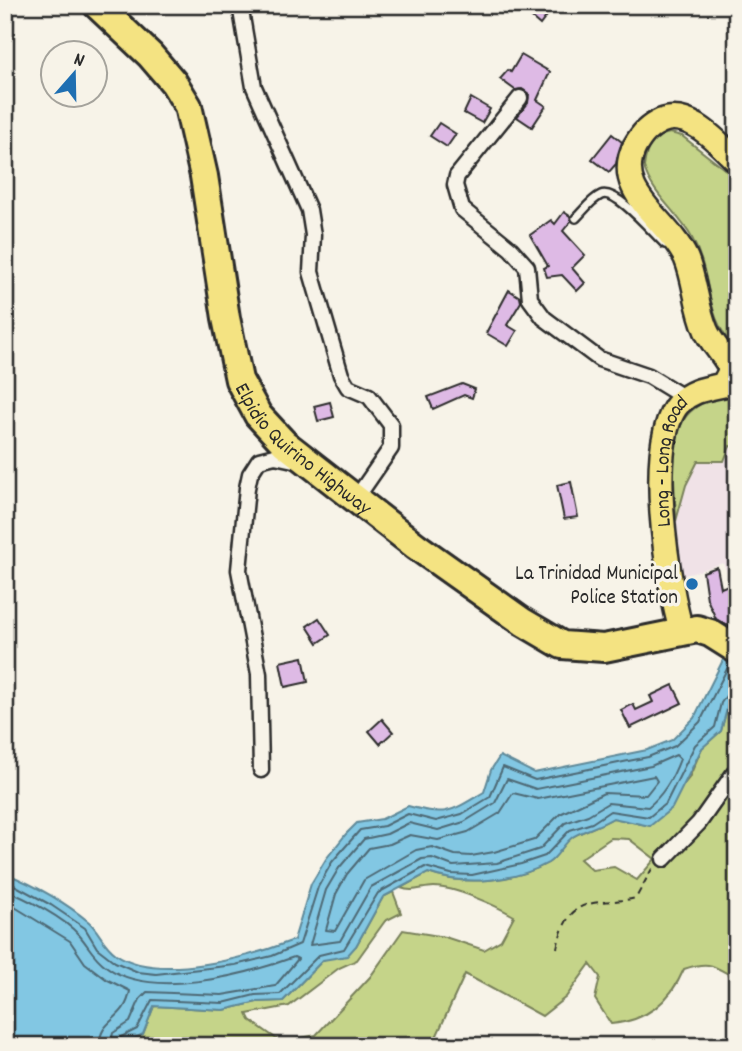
<svg xmlns="http://www.w3.org/2000/svg" width="742" height="1051" viewBox="0 0 742 1051" font-family="Dekko,sans-serif">
<rect width="100%" height="100%" fill="#f7f3e8"/>
<filter id="ink" filterUnits="userSpaceOnUse"><feTurbulence type="fractalNoise" baseFrequency=".0143" numOctaves="2"/><feDisplacementMap in="SourceGraphic" scale="14" xChannelSelector="R" yChannelSelector="G"/><feConvolveMatrix kernelMatrix="1 2 1 2 8 2 1 2 1" color-interpolation-filters="sRGB"/></filter>
<g filter="url(#ink)">
<!-- built -->
<path fill="#f0e2e7" d="M 730,446 L 737,448 L 736,592 L 723,563 L 683,576 L 678,556 L 676,521 L 686,485 L 698,461 L 724,461 Z"/>
<!-- green -->
<g fill="#c5d489" stroke="#78805a" stroke-width="2" fill-rule="evenodd">
<path d="M 670,133 L 682,136 L 737,179 L 737,223 L 730,245 L 737,249 L 737,351 C 702,314 714,278 692,238 C 678,212 652,195 644,167 C 646,149 651,136 670,133 Z"/>
<path d="M 721,393 L 737,393 L 737,448 L 730,446 L 724,461 L 698,461 L 686,485 L 676,521 C 676,490 667,445 685,418 C 693,406 709,400 721,393 Z"/>
<path d="M 737,693 L 737,979 C 713,966 711,960 684,969 C 670,1002 647,1021 611,1024 L 595,999 L 600,977 L 590,964 L 566,997 L 542,1016 L 465,974 L 432,1046 L 120,1046 L 143,1034 L 154,1006 L 224,1010 L 257,1002 L 283,1001 L 323,960 L 356,946 L 383,897 L 393,892 L 401,913 L 385,921 L 357,960 L 339,968 L 289,1006 L 247,1014 L 250,1020 L 281,1042 L 316,1035 L 370,977 L 403,930 L 445,937 L 484,950 L 501,940 L 514,916 C 495,905 455,887 434,887 C 422,887 413,893 401,888 L 428,873 C 463,886 515,882 548,863 C 558,857 564,842 574,836 C 587,829 600,826 613,818 L 650,826 L 689,778 L 702,748 L 721,731 L 728,705 ZM 611,838 L 629,839 L 655,859 L 637,880 L 614,867 L 592,870 L 580,859 Z"/>
</g>
<!-- water -->
<path fill="#82c7e3" stroke="#5f8999" stroke-width="2" d="M 737,646 L 737,693 L 728,705 L 721,731 L 702,748 L 672,808 L 650,826 L 613,818 C 600,826 586,829 574,836 C 564,842 558,857 548,863 C 514,882 464,886 428,873 L 383,897 L 356,946 L 347,956 L 323,960 L 283,1001 L 257,1002 L 224,1010 L 154,1006 L 143,1034 L 120,1046 L 5,1046 L 5,873 C 34,885 65,902 89,922 C 100,932 102,944 116,954 C 158,983 250,957 294,940 L 311,884 L 326,859 L 346,834 L 357,823 L 382,819 L 408,806 C 447,817 450,812 484,792 L 491,770 L 500,756 L 534,773 L 647,750 L 672,740 L 694,718 L 727,652 Z"/>
<g fill="none" stroke-linecap="round" stroke-linejoin="round">
<!-- shore -->
<g stroke="#4e6975" stroke-width="2">
<path d="M 676,755 L 680,759 C 673,778 663,795 648,807 L 608,803 L 588,815 L 565,823 L 540,849 L 497,863 L 453,866 L 432,858 L 422,859 L 371,887 L 340,941 L 310,945 L 326,890 L 339,868 L 364,839 L 387,834 L 409,823 L 438,830 L 464,822 L 495,803 L 507,779 L 536,789 L 651,766 Z"/>
<path d="M 654,776 L 657,781 L 646,795 L 604,793 L 560,814 L 534,840 L 494,852 L 471,856 L 455,855 L 432,847 L 416,850 L 364,880 L 335,931 L 326,930 L 336,894 L 347,874 L 369,848 L 390,844 L 410,835 L 438,840 L 468,832 L 500,813 L 513,793 L 538,799 Z"/>
<path d="M 5,880 L 51,905 L 85,928 L 97,948 L 115,962 L 138,972 L 156,974 L 235,965 L 272,956 L 300,944 L 318,887 L 332,862 L 360,830 L 384,826 L 408,814 L 436,821 L 462,814 L 490,797 L 503,767 L 535,780 L 648,757 L 675,746 L 700,722 L 730,663"/>
<path d="M 5,890 C 26,898 64,918 79,935 C 89,946 92,956 107,967 C 151,1000 246,975 294,957 L 298,959 L 275,986 L 222,995 L 147,992 L 140,999 L 130,1022 L 113,1033 L 110,1046"/>
<path d="M 5,901 L 70,941 L 85,963 L 106,979 L 130,991 C 125,1022 100,1017 99,1046"/>
<path d="M 118,1046 L 121,1037 L 137,1029 L 152,1000 L 223,1003 L 255,995 L 280,994 L 319,955 L 344,949 L 378,893 L 425,867 L 451,874 L 472,875 L 521,864 L 545,856 L 570,830 L 592,823 L 610,811 L 649,817 L 666,803 L 695,745 L 715,727 L 721,703 L 728,693 L 737,690"/>
</g>
</g>
<!-- building -->
<g fill="#debae5" stroke="#2b2b2b" stroke-width="2">
<path d="M 517,5 L 555,5 L 540,25 Z"/>
<path d="M 521,55 L 550,72 L 537,100 L 546,106 L 532,127 L 517,117 L 528,103 L 529,94 L 522,89 L 515,90 L 500,79 L 508,70 L 511,72 Z"/>
<path d="M 471,98 L 490,109 L 482,123 L 464,113 Z"/>
<path d="M 439,123 L 456,134 L 447,147 L 430,136 Z"/>
<path d="M 612,134 L 622,142 L 616,164 L 609,172 L 592,159 Z"/>
<path d="M 564,212 L 570,216 L 571,221 L 563,231 L 585,255 L 572,268 L 585,283 L 577,291 L 562,275 L 547,277 L 544,268 L 548,266 L 530,235 L 551,220 L 555,224 Z"/>
<path d="M 509,290 L 520,297 L 521,302 L 507,325 L 517,331 L 508,346 L 486,333 Z"/>
<path d="M 462,384 L 475,389 L 472,398 L 464,395 L 433,409 L 428,397 Z"/>
<path d="M 330,402 L 334,417 L 318,421 L 314,406 Z"/>
<path d="M 571,482 L 578,517 L 564,519 L 557,485 Z"/>
<path d="M 717,567 L 721,588 L 728,585 L 733,600 L 729,601 L 737,619 L 737,631 L 716,619 L 707,599 L 703,572 Z"/>
<path d="M 319,618 L 330,635 L 318,643 L 307,626 Z"/>
<path d="M 303,657 L 308,682 L 285,687 L 280,662 Z"/>
<path d="M 673,685 L 682,703 L 630,728 L 621,710 L 633,704 L 636,710 L 653,702 L 650,696 Z"/>
<path d="M 382,719 L 393,732 L 380,744 L 369,731 Z"/>
</g>
<g fill="none" stroke-linecap="round" stroke-linejoin="round">
<defs>
<path id="lane" d="M 576,218 C 583,211 592,199 601,195 C 616,188 653,233 665,244"/>
<g id="street">
<path d="M 240,5 L 254,87 L 309,210 L 313,235 L 311,272 L 341,375 L 348,387 L 369,396 L 391,425 L 391,448 L 355,500"/>
<path d="M 520,98 L 457,176 L 455,185 L 462,209 L 511,249 L 527,267 L 530,299 L 544,318 L 599,359 L 649,376 L 685,398"/>
<path d="M 261,770 L 259,674 L 239,570 L 247,488 L 250,474 L 259,460 L 275,456 L 298,461"/>
<path d="M 664,859 L 699,823 L 737,769"/>
</g>
<g id="primary">
<path id="s1" d="M 682,633 C 668,586 644,441 679,403 C 692,390 706,389 723,385 L 731,370 C 726,356 712,345 706,330 C 696,307 695,279 686,258 C 668,219 611,192 635,146 C 642,134 648,127 661,121 C 690,109 718,143 737,161"/>
</g>
<g id="highway">
<path id="s2" d="M 97,5 L 150,55 L 174,83 L 188,106 L 204,176 L 226,318 L 239,380 L 258,415 L 284,443 L 416,546 L 523,622 L 562,645 L 604,648 L 697,629 L 710,633 L 737,650"/>
</g>
</defs>
<!-- lane casing -->
<use href="#lane" stroke="#2b2b2b" stroke-width="12"/>
<!-- street casing -->
<use href="#street" stroke="#2b2b2b" stroke-width="19"/>
<!-- primary casing -->
<use href="#primary" stroke="#2b2b2b" stroke-width="28"/>
<!-- highway casing -->
<use href="#highway" stroke="#2b2b2b" stroke-width="32"/>
<!-- path -->
<path stroke="#2b2b2b" stroke-width="2" stroke-dasharray="7 5" stroke-linecap="butt" d="M 557,948 C 570,890 596,907 636,898 L 654,865"/>
<!-- lane -->
<use href="#lane" stroke="#f7f3e8" stroke-width="7"/>
<!-- street -->
<use href="#street" stroke="#f7f3e8" stroke-width="14"/>
<!-- primary -->
<use href="#primary" stroke="#f4e382" stroke-width="23"/>
<!-- highway -->
<use href="#highway" stroke="#f4e382" stroke-width="26"/>
</g>
</g>
<!-- markers -->
<circle fill="#1f6fb2" stroke="#f7f3e8" stroke-width="2.5" cx="692" cy="584" r="7"/>
<g text-anchor="middle" stroke-width="7" stroke-linejoin="round" paint-order="stroke">
<!-- street labels -->
<g font-size="21" fill="#2b2b2b" stroke="#f7f3e8">
<text dy="7" stroke="none"><textPath href="#s2" startOffset="511">Elpidio Quirino Highway</textPath></text>
<text dy="7" stroke="none"><textPath href="#s1" startOffset="175">Long - Long Road</textPath></text>
</g>
<!-- poi labels -->
<g font-size="21" fill="#2b2b2b" stroke="#f7f3e8" text-anchor="end">
<text x="678" y="579">La Trinidad Municipal<tspan x="678" dy="24">Police Station</tspan></text>
</g>
</g>
<!-- margin -->
<rect width="742" height="1051" fill="none" stroke="#f7f3e8" stroke-width="28"/>
<rect x="14" y="14" width="714" height="1023" fill="none" stroke="#2b2b2b" stroke-width="2.5" filter="url(#ink)"/>
<!-- north arrow -->
<g transform="translate(74 74) rotate(20)"><circle r="33" fill="#f7f3e8" stroke="#a5a39c" stroke-width="2"/>
<path d="M0-5L12 26L0 18L-12 26Z" fill="#1f6fb2"/>
<text y="-10" font-size="19" font-weight="bold" text-anchor="middle" fill="#2b2b2b">N</text>
</g>
</svg>
